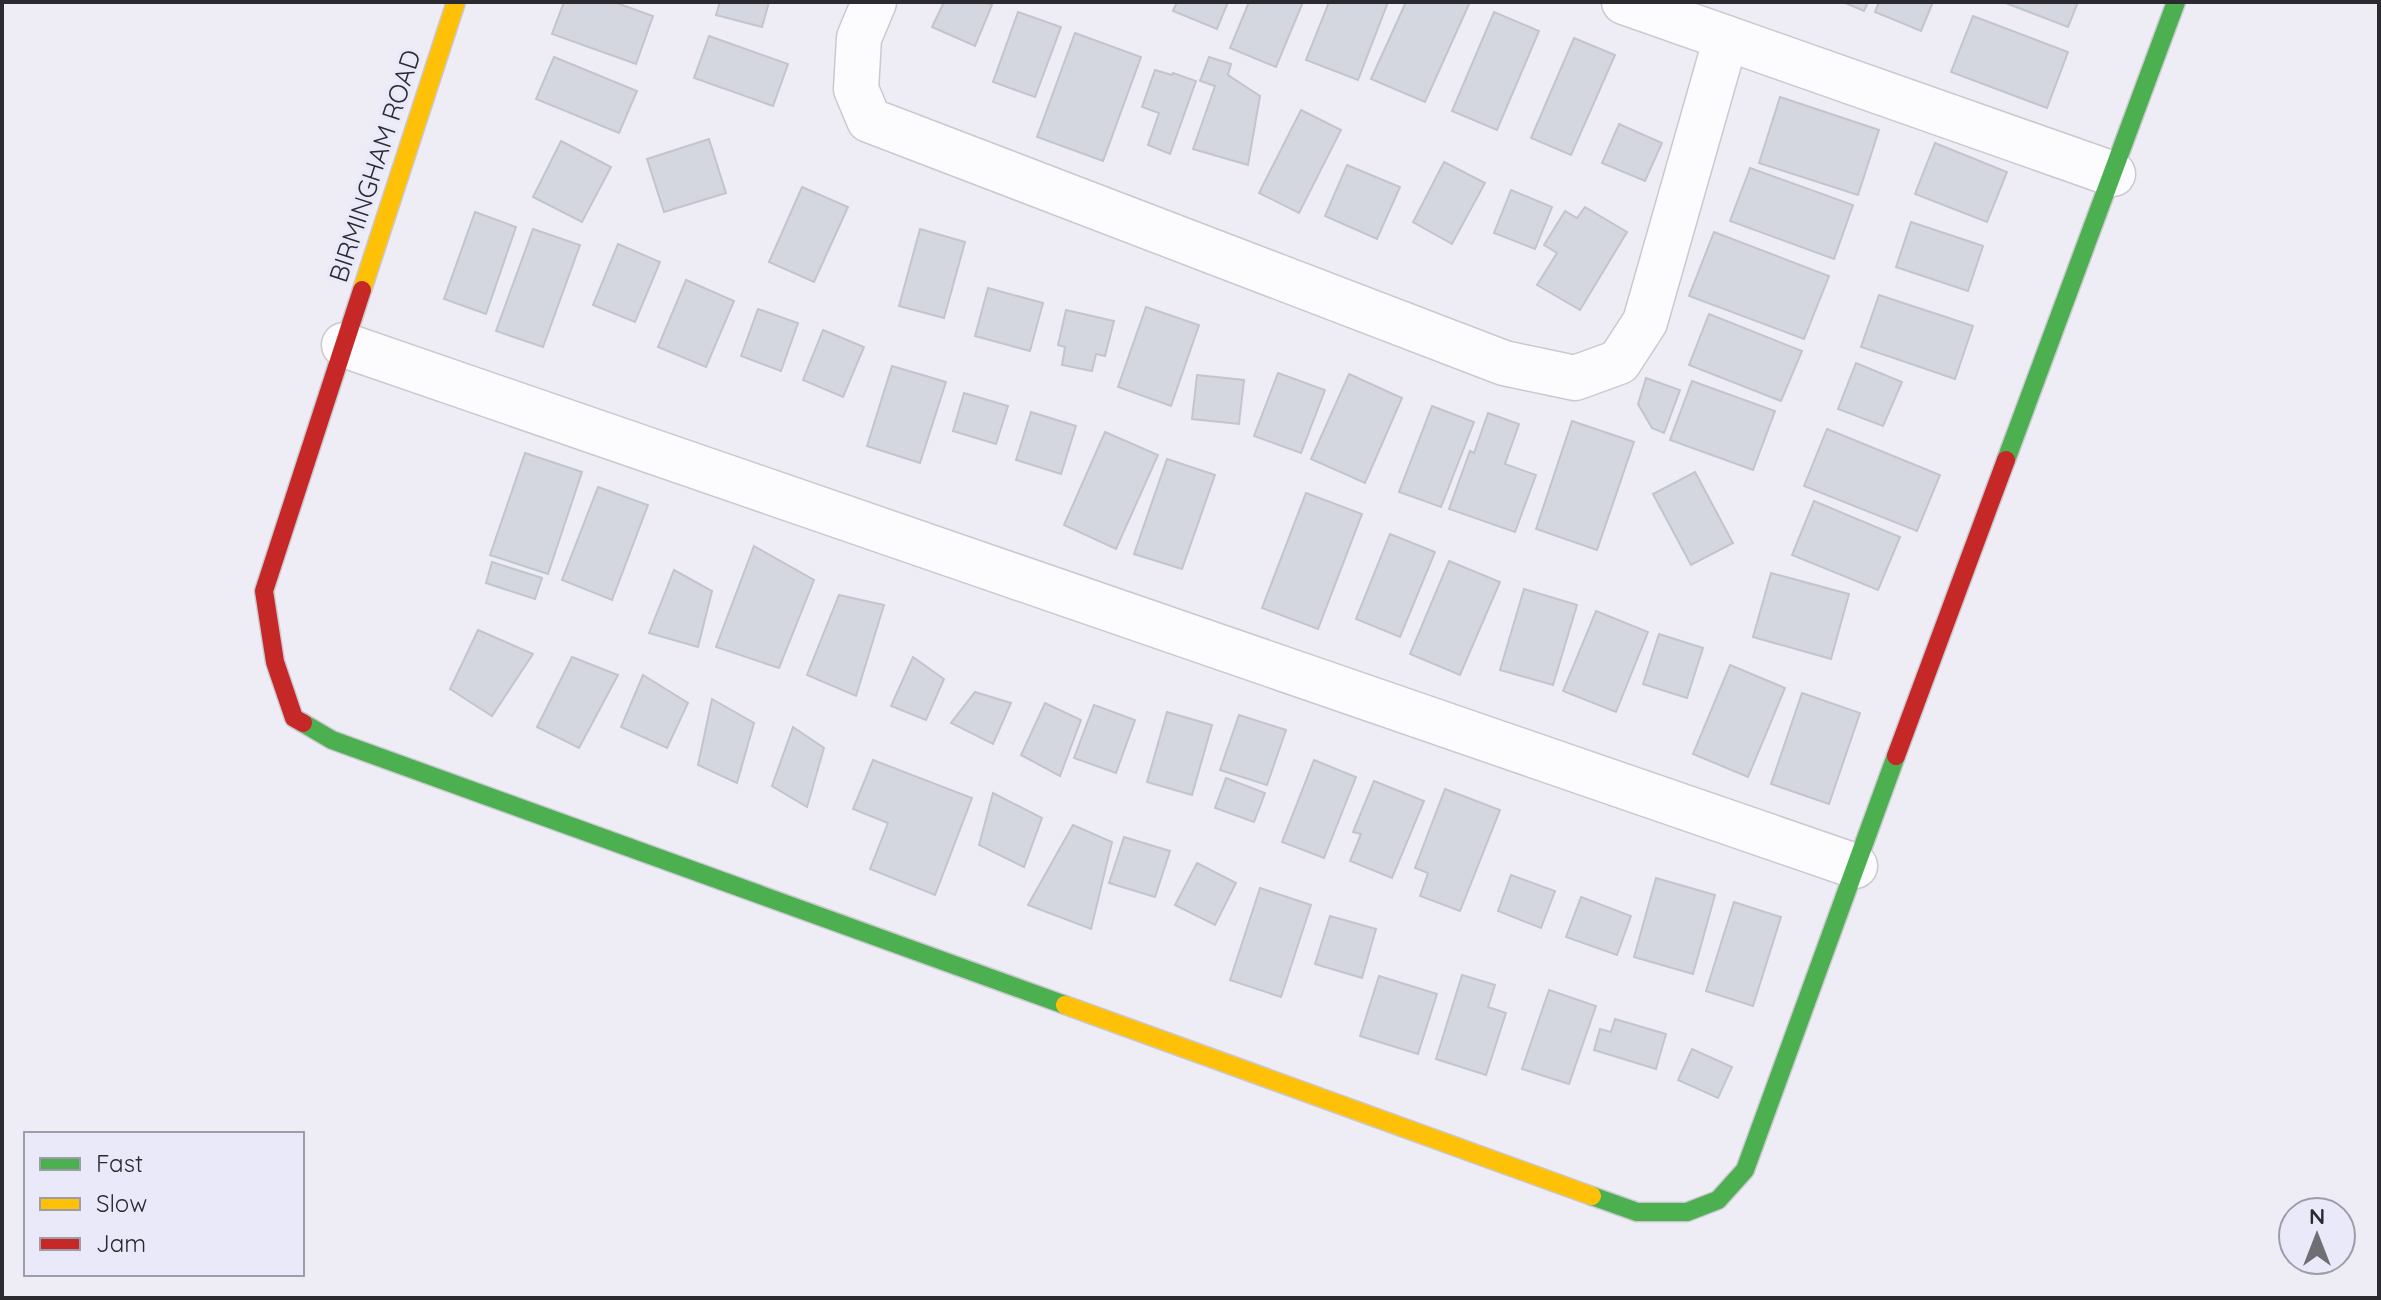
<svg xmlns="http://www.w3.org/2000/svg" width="2381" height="1300" viewBox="0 0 2381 1300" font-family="Quicksand,sans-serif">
<rect width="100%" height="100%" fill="#eeedf6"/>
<!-- building -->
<g fill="#d4d6e0" stroke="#c3c5cc" stroke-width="2">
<path d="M 564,2 L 614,2 L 653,16 L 636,64 L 552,34 Z"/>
<path d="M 720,2 L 769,2 L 762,27 L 716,15 Z"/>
<path d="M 944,2 L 985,2 L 992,5 L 975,46 L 932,27 Z"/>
<path d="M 1177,2 L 1228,2 L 1217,29 L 1173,11 Z"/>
<path d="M 1249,2 L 1303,2 L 1276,67 L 1230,48 Z"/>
<path d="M 1329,2 L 1388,2 L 1358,80 L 1306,60 Z"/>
<path d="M 1406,2 L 1470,2 L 1425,102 L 1371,79 Z"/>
<path d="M 1843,2 L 1868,2 L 1864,11 Z"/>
<path d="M 1879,2 L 1933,2 L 1921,31 L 1875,12 Z"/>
<path d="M 2003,2 L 2078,2 L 2068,27 Z"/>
<path d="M 1018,12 L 1061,27 L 1035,97 L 993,82 Z"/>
<path d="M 1494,12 L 1539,31 L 1497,130 L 1452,111 Z"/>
<path d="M 1973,16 L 2068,52 L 2047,108 L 1951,72 Z"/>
<path d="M 1075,33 L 1141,57 L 1103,161 L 1037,137 Z"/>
<path d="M 709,36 L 788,64 L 773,106 L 694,78 Z"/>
<path d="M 1574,38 L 1615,55 L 1571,155 L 1531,138 Z"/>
<path d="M 554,57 L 637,91 L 619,133 L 536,99 Z"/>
<path d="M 1209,57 L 1231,64 L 1228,75 L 1260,96 L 1248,165 L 1193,149 L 1215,86 L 1200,81 Z"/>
<path d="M 1155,70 L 1172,75 L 1173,73 L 1196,81 L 1170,154 L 1148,145 L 1159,113 L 1142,107 Z"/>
<path d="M 1780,97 L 1879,130 L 1858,195 L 1759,163 Z"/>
<path d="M 1301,110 L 1341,130 L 1299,213 L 1259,193 Z"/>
<path d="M 1619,124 L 1662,143 L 1645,181 L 1602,163 Z"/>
<path d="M 709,139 L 726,193 L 664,212 L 647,159 Z"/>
<path d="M 561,141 L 611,167 L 582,222 L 533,197 Z"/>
<path d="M 1935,143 L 2007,172 L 1987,222 L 1915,194 Z"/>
<path d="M 1444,162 L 1485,183 L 1452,244 L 1413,222 Z"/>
<path d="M 1347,165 L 1400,187 L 1377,239 L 1325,216 Z"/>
<path d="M 1750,168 L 1853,205 L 1834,259 L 1730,221 Z"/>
<path d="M 802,187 L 848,207 L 814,282 L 769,262 Z"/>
<path d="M 1511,190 L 1552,207 L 1535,249 L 1494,233 Z"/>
<path d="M 1585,207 L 1627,232 L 1580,310 L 1537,285 L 1557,253 L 1544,245 L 1565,211 L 1577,218 Z"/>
<path d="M 475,212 L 516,227 L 486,314 L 444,299 Z"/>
<path d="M 1911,222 L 1983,246 L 1968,291 L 1896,267 Z"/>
<path d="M 533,229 L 580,245 L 543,347 L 496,331 Z"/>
<path d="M 920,229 L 965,242 L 944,318 L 899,306 Z"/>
<path d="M 1714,232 L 1829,276 L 1804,339 L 1689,296 Z"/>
<path d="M 618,244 L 660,262 L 635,322 L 593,305 Z"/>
<path d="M 686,280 L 734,301 L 706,367 L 658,347 Z"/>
<path d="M 988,288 L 1043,303 L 1030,351 L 975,336 Z"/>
<path d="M 1879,295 L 1973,326 L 1955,379 L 1861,347 Z"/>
<path d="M 1146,307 L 1199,325 L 1171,406 L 1118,387 Z"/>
<path d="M 758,309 L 798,323 L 781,371 L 741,356 Z"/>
<path d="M 1066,310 L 1114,321 L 1105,356 L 1096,354 L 1092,371 L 1062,365 L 1065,347 L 1058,345 Z"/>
<path d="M 1709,314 L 1802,351 L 1781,401 L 1689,365 Z"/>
<path d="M 823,330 L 864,347 L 843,397 L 803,380 Z"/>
<path d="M 1856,363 L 1902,382 L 1883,426 L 1838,409 Z"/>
<path d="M 892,366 L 946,382 L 920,463 L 867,446 Z"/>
<path d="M 1278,373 L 1325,390 L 1301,453 L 1254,436 Z"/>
<path d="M 1349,374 L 1402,398 L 1365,483 L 1311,459 Z"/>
<path d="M 1197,375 L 1244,380 L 1239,424 L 1192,419 Z"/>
<path d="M 1646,378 L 1680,390 L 1664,433 L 1652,428 L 1638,404 Z"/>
<path d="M 1692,381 L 1775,411 L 1753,470 L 1670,440 Z"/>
<path d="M 964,393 L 1008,406 L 996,444 L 953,431 Z"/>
<path d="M 1432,406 L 1474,422 L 1441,507 L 1399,492 Z"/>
<path d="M 1031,412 L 1076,426 L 1061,474 L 1016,460 Z"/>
<path d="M 1488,413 L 1519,424 L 1505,464 L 1536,475 L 1515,532 L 1449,509 L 1470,451 L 1474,453 Z"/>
<path d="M 1572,421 L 1634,442 L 1597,550 L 1536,529 Z"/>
<path d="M 1827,429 L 1940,475 L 1917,531 L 1804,486 Z"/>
<path d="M 1105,432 L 1158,455 L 1116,549 L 1064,525 Z"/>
<path d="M 525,453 L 582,472 L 548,574 L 490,555 Z"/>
<path d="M 1167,459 L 1215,475 L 1182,569 L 1134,554 Z"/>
<path d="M 1695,472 L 1733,543 L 1691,565 L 1653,494 Z"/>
<path d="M 598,487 L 648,505 L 612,600 L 562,580 Z"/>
<path d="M 1306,493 L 1362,514 L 1318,629 L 1262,608 Z"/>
<path d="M 1814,501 L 1900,537 L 1878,590 L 1792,555 Z"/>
<path d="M 1390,534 L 1435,552 L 1400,637 L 1356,619 Z"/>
<path d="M 754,546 L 814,580 L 779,668 L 716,647 Z"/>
<path d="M 1449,561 L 1500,582 L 1460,675 L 1410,654 Z"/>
<path d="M 492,562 L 542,578 L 535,599 L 486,583 Z"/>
<path d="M 674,570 L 712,591 L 698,647 L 649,633 Z"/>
<path d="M 1771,573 L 1849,594 L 1831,659 L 1753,637 Z"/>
<path d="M 1524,589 L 1577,605 L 1553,685 L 1500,670 Z"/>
<path d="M 839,595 L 884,605 L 856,696 L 807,675 Z"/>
<path d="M 1596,611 L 1648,632 L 1616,712 L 1563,691 Z"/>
<path d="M 478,630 L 533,654 L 492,716 L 450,689 Z"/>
<path d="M 1659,634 L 1703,648 L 1687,698 L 1643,684 Z"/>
<path d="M 572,657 L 618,675 L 579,748 L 537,727 Z"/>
<path d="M 913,657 L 944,679 L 926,720 L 891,706 Z"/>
<path d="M 1730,665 L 1785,688 L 1748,777 L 1693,754 Z"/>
<path d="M 643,675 L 688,703 L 667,748 L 621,727 Z"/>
<path d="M 975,692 L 1011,703 L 993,744 L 951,723 Z"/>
<path d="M 1802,693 L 1860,713 L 1829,804 L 1771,784 Z"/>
<path d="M 712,699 L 754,723 L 737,783 L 698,765 Z"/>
<path d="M 1045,703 L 1081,720 L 1060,776 L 1021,755 Z"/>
<path d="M 1094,705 L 1135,720 L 1116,773 L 1074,758 Z"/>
<path d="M 1167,712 L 1212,725 L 1192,795 L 1147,782 Z"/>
<path d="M 1239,715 L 1286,730 L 1267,785 L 1220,770 Z"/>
<path d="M 793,727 L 824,748 L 807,807 L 772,786 Z"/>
<path d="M 873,760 L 972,798 L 935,895 L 870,869 L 888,823 L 853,809 Z"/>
<path d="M 1314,760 L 1356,777 L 1324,858 L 1282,842 Z"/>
<path d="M 1226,778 L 1265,793 L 1254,822 L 1215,808 Z"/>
<path d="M 1374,781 L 1424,801 L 1392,878 L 1350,861 L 1361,834 L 1353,832 Z"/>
<path d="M 1445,789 L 1500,810 L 1460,911 L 1420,896 L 1428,873 L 1415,868 Z"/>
<path d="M 993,793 L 1042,818 L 1024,867 L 979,845 Z"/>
<path d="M 1073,825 L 1112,842 L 1091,929 L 1028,905 Z"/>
<path d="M 1124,837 L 1170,851 L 1155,897 L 1109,883 Z"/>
<path d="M 1197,863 L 1236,883 L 1215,925 L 1175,905 Z"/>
<path d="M 1511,875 L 1555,891 L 1541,928 L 1498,911 Z"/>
<path d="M 1656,878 L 1715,895 L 1693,974 L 1634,957 Z"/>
<path d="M 1260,888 L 1311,905 L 1281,997 L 1230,980 Z"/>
<path d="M 1581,897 L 1631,916 L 1617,955 L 1566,937 Z"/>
<path d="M 1734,902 L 1781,917 L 1753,1006 L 1706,991 Z"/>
<path d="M 1330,916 L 1376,929 L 1362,978 L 1315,964 Z"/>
<path d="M 1462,975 L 1495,985 L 1488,1007 L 1506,1013 L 1486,1075 L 1436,1059 Z"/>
<path d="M 1379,976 L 1437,994 L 1418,1054 L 1360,1036 Z"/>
<path d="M 1549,990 L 1596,1006 L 1569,1084 L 1522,1069 Z"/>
<path d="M 1615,1019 L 1666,1034 L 1656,1069 L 1594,1050 L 1600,1029 L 1611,1032 Z"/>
<path d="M 1692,1049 L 1732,1067 L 1718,1098 L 1678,1080 Z"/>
</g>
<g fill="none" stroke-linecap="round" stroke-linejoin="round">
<defs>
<g id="street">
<path d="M 874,2 L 859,38 L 856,89 L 869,120 L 1504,363 L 1575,378 L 1619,362 L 1645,322 L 1726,38"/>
<path d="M 1624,2 L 2113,174"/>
<path d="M 344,345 L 1855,866"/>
</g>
<g id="fast">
<path d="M 2006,460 L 2176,2"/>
<path d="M 303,723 L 332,740 L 1065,1005"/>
<path d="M 1592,1196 L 1637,1212 L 1687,1212 L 1718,1200 L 1745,1170 L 1896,756"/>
</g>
<g id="slow">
<path d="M 362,290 L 456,2"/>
<path d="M 1065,1005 L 1592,1196"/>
</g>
<g id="jam">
<path d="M 303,723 L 294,718 L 275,662 L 264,591 L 362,290"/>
<path d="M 1896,756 L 2006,460"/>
</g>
</defs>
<!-- street casing -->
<use href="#street" stroke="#cac9d0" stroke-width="47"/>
<!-- fast casing -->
<use href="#fast" stroke="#cac9d0" stroke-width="21"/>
<!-- slow casing -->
<use href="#slow" stroke="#cac9d0" stroke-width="21"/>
<!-- jam casing -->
<use href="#jam" stroke="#cac9d0" stroke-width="21"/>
<!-- street -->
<use href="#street" stroke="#fcfcfe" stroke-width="44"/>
<!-- fast -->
<use href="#fast" stroke="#4caf50" stroke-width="18"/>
<!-- slow -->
<use href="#slow" stroke="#ffc107" stroke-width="18"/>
<!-- jam -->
<use href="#jam" stroke="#c62828" stroke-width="18"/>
</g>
<g text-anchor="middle" stroke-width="7" stroke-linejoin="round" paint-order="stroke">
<!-- street labels -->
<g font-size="26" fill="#2a2a30" stroke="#eae9fa">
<text transform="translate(375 166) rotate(-72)" y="9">BIRMINGHAM ROAD</text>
</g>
</g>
<!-- border -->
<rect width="2381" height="1300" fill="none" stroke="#2a2a30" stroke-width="8"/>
<!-- legend -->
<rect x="24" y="1132" width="280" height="144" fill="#eae9fa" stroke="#9d9da9" stroke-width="2"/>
<rect x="40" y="1158" width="40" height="12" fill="#4caf50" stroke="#9d9da9" stroke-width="2"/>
<text x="96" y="1172" font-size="24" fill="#2a2a30">Fast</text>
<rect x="40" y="1198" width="40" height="12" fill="#ffc107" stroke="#9d9da9" stroke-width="2"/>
<text x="96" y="1212" font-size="24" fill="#2a2a30">Slow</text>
<rect x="40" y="1238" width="40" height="12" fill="#c62828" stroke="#9d9da9" stroke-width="2"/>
<text x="96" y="1252" font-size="24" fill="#2a2a30">Jam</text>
<!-- north arrow -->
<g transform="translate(2317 1236)"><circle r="38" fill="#eae9fa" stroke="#9d9da9" stroke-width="2"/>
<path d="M0-6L14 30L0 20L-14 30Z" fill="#6f6e75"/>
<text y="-12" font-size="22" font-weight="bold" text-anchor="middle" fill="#2a2a30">N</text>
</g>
</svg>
